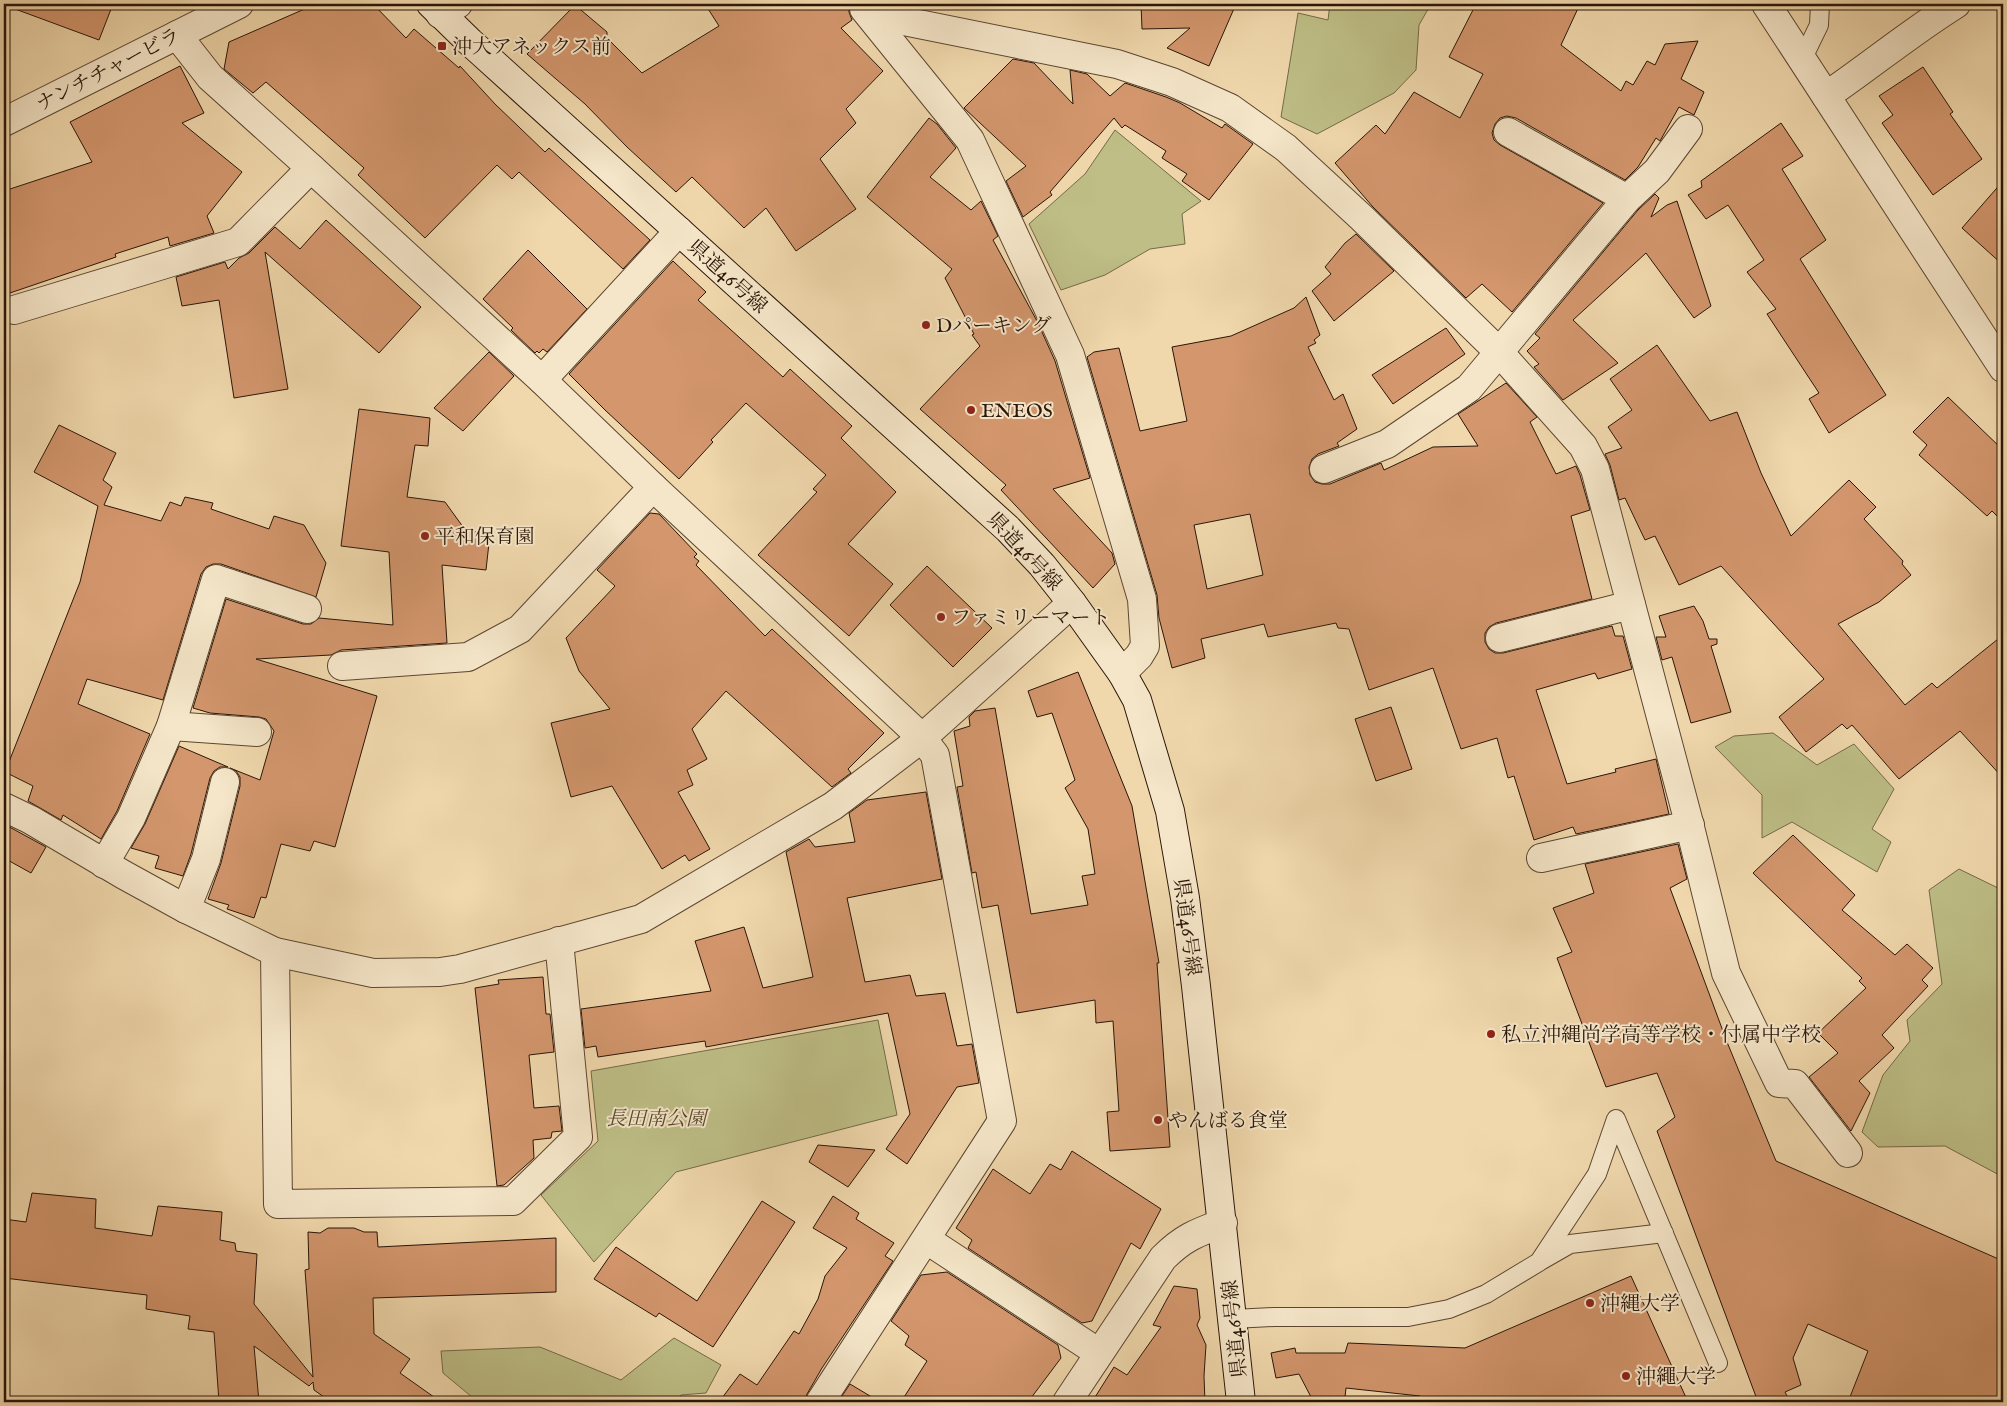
<svg xmlns="http://www.w3.org/2000/svg" width="2007" height="1406" viewBox="0 0 2007 1406" font-family="'IM FELL English','Noto Serif JP',serif">
<rect width="100%" height="100%" fill="#f0d8ac"/>
<filter id="stains"><feTurbulence type="fractalNoise" baseFrequency=".004" numOctaves="4"/><feColorMatrix values="0 0 0 0 .2 0 0 0 0 .09 0 0 0 0 .02 0 0 0 .5 -.17"/></filter>
<radialGradient id="worn" r=".72"><stop offset=".6" stop-color="#630" stop-opacity="0"/><stop offset="1" stop-color="#630" stop-opacity=".3"/></radialGradient>
<!-- green -->
<g fill="#bebe86" stroke="#746a47">
<path d="M 1330,4 L 1431,4 L 1419,25 L 1416,70 L 1394,93 L 1317,134 L 1281,117 L 1298,13 L 1328,20 Z"/>
<path d="M 1115,130 L 1201,201 L 1182,214 L 1185,244 L 1150,249 L 1105,275 L 1061,290 L 1029,224 L 1085,174 Z"/>
<path d="M 1773,733 L 1817,765 L 1854,744 L 1894,789 L 1872,829 L 1891,842 L 1877,872 L 1792,822 L 1762,838 L 1762,795 L 1715,747 L 1734,736 Z"/>
<path d="M 1959,869 L 1998,888 L 2003,958 L 2003,1177 L 1945,1146 L 1878,1147 L 1862,1132 L 1883,1075 L 1910,1041 L 1907,1020 L 1942,984 L 1929,890 Z"/>
<path d="M 878,1020 L 897,1115 L 676,1172 L 594,1262 L 541,1195 L 598,1141 L 591,1071 Z"/>
<path d="M 674,1338 L 721,1365 L 706,1393 L 681,1395 L 675,1402 L 478,1402 L 443,1373 L 441,1351 L 540,1347 L 621,1380 Z"/>
</g>
<!-- building -->
<g fill="#d3966d" stroke="#2a1508" fill-rule="evenodd">
<path d="M 7,4 L 113,4 L 99,40 L 7,6 Z"/>
<path d="M 316,4 L 373,4 L 406,38 L 414,29 L 459,68 L 460,66 L 495,104 L 545,152 L 549,148 L 650,240 L 623,269 L 519,172 L 512,179 L 497,165 L 425,238 L 358,175 L 364,168 L 266,82 L 253,93 L 224,69 L 229,42 Z"/>
<path d="M 705,4 L 849,4 L 849,12 L 852,20 L 841,28 L 883,71 L 846,109 L 856,123 L 820,159 L 856,209 L 796,251 L 766,208 L 744,228 L 692,177 L 676,192 L 627,147 L 585,104 L 527,54 L 575,5 L 607,32 L 607,38 L 642,73 L 719,26 Z"/>
<path d="M 1141,4 L 1236,4 L 1209,66 L 1167,48 L 1190,28 L 1142,29 Z"/>
<path d="M 1476,4 L 1580,4 L 1561,45 L 1621,91 L 1626,81 L 1633,85 L 1647,61 L 1655,65 L 1665,44 L 1698,41 L 1681,79 L 1704,92 L 1694,115 L 1679,107 L 1660,141 L 1656,138 L 1638,167 L 1625,180 L 1516,118 L 1507,116 L 1500,118 L 1495,124 L 1492,133 L 1494,140 L 1500,145 L 1603,203 L 1512,312 L 1482,284 L 1466,298 L 1373,207 L 1335,163 L 1376,125 L 1385,134 L 1414,92 L 1460,118 L 1483,74 L 1449,57 Z"/>
<path d="M 1013,59 L 1034,63 L 1073,104 L 1070,70 L 1087,74 L 1110,96 L 1125,83 L 1166,97 L 1180,103 L 1222,128 L 1225,124 L 1253,144 L 1209,200 L 1182,181 L 1187,174 L 1162,158 L 1166,151 L 1125,125 L 1122,128 L 1114,118 L 1050,192 L 1052,195 L 1023,217 L 1006,181 L 1026,166 L 964,108 Z"/>
<path d="M 180,66 L 204,113 L 182,123 L 242,172 L 207,216 L 214,233 L 170,246 L 168,237 L 115,254 L 116,257 L 4,295 L 4,191 L 92,162 L 70,122 Z"/>
<path d="M 1923,67 L 1953,112 L 1950,114 L 1982,159 L 1933,195 L 1882,123 L 1893,115 L 1879,96 Z"/>
<path d="M 929,118 L 937,124 L 956,148 L 930,177 L 971,210 L 981,201 L 998,236 L 993,240 L 1037,321 L 1055,361 L 1090,478 L 1053,489 L 1112,553 L 1115,564 L 1093,588 L 1001,490 L 1006,485 L 920,409 L 980,346 L 972,335 L 974,334 L 945,278 L 952,269 L 867,197 Z"/>
<path d="M 1781,123 L 1803,156 L 1782,169 L 1826,240 L 1800,259 L 1886,395 L 1829,433 L 1809,399 L 1819,393 L 1767,314 L 1776,309 L 1747,272 L 1764,260 L 1728,205 L 1706,219 L 1688,195 L 1702,187 L 1701,181 Z"/>
<path d="M 2003,181 L 2003,265 L 1962,228 Z"/>
<path d="M 1655,194 L 1659,198 L 1651,217 L 1667,205 L 1677,201 L 1711,306 L 1694,318 L 1646,253 L 1573,320 L 1618,363 L 1563,400 L 1534,367 L 1539,364 L 1527,351 L 1540,338 L 1535,334 L 1638,210 Z"/>
<path d="M 326,220 L 421,307 L 379,353 L 265,252 L 288,389 L 234,398 L 219,300 L 182,306 L 176,277 L 225,262 L 228,269 L 239,258 L 249,253 L 275,227 L 300,249 Z"/>
<path d="M 1356,234 L 1394,271 L 1334,321 L 1312,291 L 1331,274 L 1325,267 L 1345,243 Z"/>
<path d="M 528,250 L 587,309 L 547,352 L 543,349 L 539,353 L 537,351 L 535,353 L 511,330 L 513,328 L 483,299 Z"/>
<path d="M 673,261 L 706,292 L 698,300 L 783,377 L 790,369 L 852,426 L 841,438 L 896,492 L 848,544 L 893,584 L 849,636 L 758,555 L 817,492 L 813,489 L 826,475 L 746,403 L 711,440 L 713,442 L 679,479 L 605,410 L 569,374 Z"/>
<path d="M 1306,297 L 1320,335 L 1314,340 L 1316,343 L 1308,347 L 1334,400 L 1343,394 L 1357,429 L 1337,443 L 1339,446 L 1318,454 L 1312,459 L 1309,467 L 1310,475 L 1315,482 L 1322,484 L 1330,484 L 1381,463 L 1384,470 L 1433,447 L 1478,446 L 1458,414 L 1506,383 L 1537,417 L 1530,422 L 1556,474 L 1576,466 L 1580,475 L 1590,510 L 1571,516 L 1592,599 L 1496,623 L 1489,627 L 1485,633 L 1485,642 L 1489,649 L 1495,653 L 1503,653 L 1612,626 L 1615,636 L 1623,636 L 1632,669 L 1598,679 L 1595,673 L 1536,690 L 1567,784 L 1616,772 L 1615,769 L 1656,759 L 1669,814 L 1576,834 L 1573,827 L 1534,840 L 1514,776 L 1508,778 L 1497,738 L 1461,749 L 1433,668 L 1369,690 L 1349,629 L 1338,628 L 1336,623 L 1268,637 L 1264,624 L 1201,639 L 1205,658 L 1172,668 L 1159,618 L 1157,595 L 1087,357 L 1094,352 L 1119,348 L 1140,431 L 1187,421 L 1172,347 L 1231,336 L 1294,308 ZM 1250,514 L 1263,575 L 1207,589 L 1194,525 Z"/>
<path d="M 1446,328 L 1465,354 L 1393,404 L 1372,375 Z"/>
<path d="M 1657,345 L 1710,421 L 1737,412 L 1761,473 L 1791,536 L 1849,480 L 1876,507 L 1864,519 L 1903,561 L 1902,564 L 1911,575 L 1879,602 L 1838,624 L 1905,705 L 1932,683 L 1937,688 L 2003,635 L 2003,778 L 1960,731 L 1899,779 L 1852,725 L 1847,729 L 1842,724 L 1806,752 L 1779,717 L 1824,679 L 1721,566 L 1679,585 L 1655,536 L 1645,540 L 1625,498 L 1619,500 L 1610,465 L 1605,454 L 1622,448 L 1608,427 L 1632,410 L 1610,379 Z"/>
<path d="M 489,352 L 514,376 L 463,431 L 434,408 Z"/>
<path d="M 1948,397 L 2003,450 L 2003,522 L 1992,511 L 1987,516 L 1919,455 L 1927,445 L 1913,432 Z"/>
<path d="M 359,409 L 430,418 L 428,446 L 415,445 L 407,497 L 445,502 L 466,531 L 478,532 L 489,543 L 486,570 L 442,565 L 447,643 L 341,650 L 331,655 L 256,659 L 377,696 L 335,847 L 314,841 L 310,851 L 281,844 L 266,898 L 261,897 L 254,918 L 227,909 L 229,905 L 208,899 L 221,863 L 240,786 L 240,777 L 236,771 L 230,768 L 260,780 L 274,731 L 266,719 L 259,717 L 210,713 L 193,708 L 226,599 L 303,624 L 311,624 L 319,618 L 393,625 L 389,552 L 341,546 Z"/>
<path d="M 59,425 L 116,453 L 103,480 L 112,487 L 104,505 L 161,521 L 170,502 L 181,506 L 185,497 L 213,503 L 211,509 L 269,529 L 274,516 L 304,525 L 326,563 L 316,597 L 221,564 L 213,564 L 206,567 L 201,574 L 163,700 L 87,679 L 78,704 L 150,734 L 117,811 L 101,839 L 63,815 L 61,820 L 28,801 L 33,786 L 5,772 L 80,582 L 98,506 L 34,472 Z"/>
<path d="M 650,513 L 659,514 L 697,554 L 694,557 L 699,561 L 696,565 L 765,636 L 772,629 L 884,733 L 848,769 L 851,773 L 832,787 L 726,691 L 692,729 L 707,759 L 687,770 L 693,785 L 678,792 L 710,849 L 689,861 L 685,855 L 662,869 L 612,786 L 571,797 L 551,723 L 610,709 L 579,671 L 566,638 L 615,586 L 597,570 Z"/>
<path d="M 927,566 L 992,628 L 953,667 L 890,605 Z"/>
<path d="M 1694,606 L 1703,621 L 1709,639 L 1717,639 L 1717,644 L 1711,646 L 1731,712 L 1691,723 L 1672,657 L 1662,660 L 1656,637 L 1666,637 L 1659,616 Z"/>
<path d="M 1078,672 L 1132,806 L 1159,963 L 1157,963 L 1170,1147 L 1110,1151 L 1107,1112 L 1119,1111 L 1113,1021 L 1096,1023 L 1095,1000 L 1017,1013 L 998,905 L 982,908 L 976,872 L 972,873 L 957,787 L 963,786 L 954,731 L 970,726 L 969,717 L 975,711 L 995,708 L 1031,914 L 1088,905 L 1082,876 L 1095,874 L 1088,829 L 1065,788 L 1075,780 L 1052,713 L 1037,717 L 1028,691 Z"/>
<path d="M 1391,707 L 1412,769 L 1376,781 L 1355,719 Z"/>
<path d="M 179,746 L 228,767 L 220,767 L 214,771 L 210,778 L 191,854 L 183,876 L 155,868 L 159,856 L 131,848 L 145,824 Z"/>
<path d="M 926,792 L 942,879 L 847,898 L 865,982 L 910,975 L 916,996 L 945,993 L 957,1046 L 972,1044 L 979,1083 L 957,1087 L 907,1164 L 886,1149 L 910,1114 L 888,1013 L 706,1047 L 705,1041 L 598,1057 L 596,1046 L 585,1048 L 581,1009 L 711,991 L 695,941 L 744,927 L 763,988 L 813,977 L 786,852 L 809,839 L 815,847 L 855,842 L 849,813 L 867,800 Z"/>
<path d="M 4,824 L 46,847 L 31,873 L 4,858 Z"/>
<path d="M 1793,835 L 1855,895 L 1842,910 L 1895,955 L 1907,944 L 1933,968 L 1922,980 L 1928,986 L 1882,1035 L 1894,1048 L 1859,1081 L 1870,1093 L 1851,1131 L 1809,1077 L 1838,1053 L 1818,1033 L 1866,988 L 1859,981 L 1862,978 L 1753,873 Z"/>
<path d="M 1678,844 L 1687,879 L 1670,888 L 1727,1042 L 1776,1161 L 2003,1261 L 2003,1402 L 1848,1402 L 1868,1351 L 1808,1324 L 1793,1358 L 1801,1385 L 1785,1392 L 1790,1402 L 1758,1402 L 1657,1131 L 1675,1117 L 1657,1073 L 1606,1087 L 1557,958 L 1572,952 L 1553,908 L 1594,893 L 1585,864 Z"/>
<path d="M 543,977 L 546,1014 L 550,1014 L 554,1052 L 529,1055 L 534,1108 L 559,1106 L 562,1131 L 552,1132 L 551,1138 L 533,1140 L 534,1158 L 504,1185 L 497,1186 L 475,988 L 499,984 L 498,980 Z"/>
<path d="M 818,1145 L 875,1150 L 848,1187 L 809,1162 Z"/>
<path d="M 1072,1151 L 1161,1209 L 1140,1249 L 1131,1243 L 1092,1321 L 1082,1323 L 968,1248 L 972,1240 L 956,1228 L 993,1169 L 1030,1194 L 1050,1164 L 1061,1170 Z"/>
<path d="M 32,1193 L 96,1199 L 95,1228 L 152,1236 L 158,1206 L 222,1212 L 220,1240 L 235,1243 L 236,1251 L 257,1254 L 254,1304 L 313,1377 L 305,1270 L 309,1269 L 308,1232 L 320,1233 L 328,1228 L 354,1228 L 364,1232 L 377,1232 L 378,1247 L 556,1238 L 556,1292 L 373,1298 L 374,1334 L 410,1359 L 400,1373 L 441,1402 L 331,1402 L 314,1390 L 313,1382 L 309,1386 L 254,1346 L 259,1402 L 219,1402 L 214,1332 L 188,1329 L 190,1316 L 146,1309 L 147,1295 L 4,1278 L 4,1219 L 26,1222 Z"/>
<path d="M 833,1196 L 859,1213 L 856,1219 L 894,1243 L 885,1256 L 893,1261 L 822,1368 L 807,1394 L 805,1402 L 719,1402 L 740,1374 L 757,1385 L 794,1331 L 799,1334 L 818,1299 L 825,1276 L 847,1248 L 813,1228 Z"/>
<path d="M 762,1201 L 795,1222 L 713,1347 L 659,1313 L 656,1317 L 594,1279 L 616,1247 L 697,1301 Z"/>
<path d="M 947,1272 L 1058,1345 L 1061,1358 L 1028,1402 L 901,1402 L 927,1361 L 905,1345 L 909,1336 L 891,1321 L 921,1275 Z"/>
<path d="M 1631,1276 L 1688,1402 L 1422,1402 L 1420,1396 L 1346,1388 L 1345,1397 L 1311,1397 L 1299,1374 L 1276,1378 L 1271,1353 L 1295,1348 L 1296,1353 L 1345,1353 L 1348,1343 L 1465,1348 Z"/>
<path d="M 1174,1286 L 1197,1289 L 1200,1318 L 1197,1325 L 1206,1345 L 1204,1376 L 1205,1402 L 1092,1402 L 1114,1367 L 1127,1375 L 1161,1327 L 1153,1325 Z"/>
<path d="M 850,1384 L 880,1402 L 838,1402 Z"/>
</g>
<g fill="none" stroke-linecap="round" stroke-linejoin="round">
<defs>
<g id="service">
<path d="M 1802,60 L 1819,25 L 1820,4"/>
<path d="M 1542,1260 L 1570,1244 L 1664,1233"/>
<path d="M 1233,1319 L 1274,1317 L 1408,1317 L 1449,1309 L 1486,1294 L 1539,1262 L 1597,1174 L 1616,1119 L 1718,1363"/>
</g>
<g id="minor">
<path d="M 864,9 L 970,140 L 1070,355 L 1142,599 L 1145,646 L 1139,656 L 1122,673"/>
<path d="M 440,14 L 458,4"/>
<path d="M 869,14 L 1117,64 L 1172,82 L 1230,108 L 1286,148 L 1362,218 L 1499,352 L 1583,446 L 1595,469 L 1688,819 L 1726,973 L 1779,1083 L 1795,1084 L 1848,1153"/>
<path d="M 177,35 L 210,77 L 311,168 L 542,380 L 653,487 L 903,720 L 922,738 L 935,755 L 1002,1121 L 820,1402"/>
<path d="M 1826,96 C 1870,66 1911,32 1956,4"/>
<path d="M 4,122 L 239,4"/>
<path d="M 1508,132 L 1627,199"/>
<path d="M 14,310 L 238,242 L 311,168"/>
<path d="M 542,380 L 679,231"/>
<path d="M 1324,469 L 1387,444 L 1469,388 L 1627,199 L 1657,171 L 1688,129"/>
<path d="M 1500,638 L 1631,605"/>
<path d="M 342,666 L 468,657 L 520,629 L 653,487"/>
<path d="M 171,726 L 257,732"/>
<path d="M 4,807 L 31,820 L 124,875 L 186,909 L 275,952 L 373,973 L 440,972 L 460,969 L 641,919 L 833,806 L 922,738 L 1072,603"/>
<path d="M 1541,858 L 1690,825"/>
<path d="M 104,864 L 131,818 L 171,726 L 216,579 L 307,609"/>
<path d="M 186,909 L 206,859 L 225,782"/>
<path d="M 275,952 L 278,1204 L 513,1201 L 578,1137 L 559,941"/>
<path d="M 927,1240 L 1099,1353"/>
<path d="M 1067,1402 L 1163,1258 C 1183,1238 1196,1233 1223,1223"/>
</g>
<path id="tertiary" d="M 1766,4 L 2003,368"/>
<path id="secondary" d="M 431,4 L 470,42 L 1008,529 L 1042,565 L 1072,603 L 1122,673 L 1137,700 L 1170,811 L 1185,898 L 1196,986 L 1241,1402"/>
</defs>
<!-- service casing -->
<use href="#service" stroke="#5c4631" stroke-width="20"/>
<!-- minor casing -->
<use href="#minor" stroke="#5c4631" stroke-width="30"/>
<!-- tertiary casing -->
<use href="#tertiary" stroke="#5c4631" stroke-width="30"/>
<!-- secondary casing -->
<use href="#secondary" stroke="#2a1508" stroke-width="30"/>
<!-- service -->
<use href="#service" stroke="#f5e6c9" stroke-width="18"/>
<!-- minor -->
<use href="#minor" stroke="#f5e6c9" stroke-width="28"/>
<!-- tertiary -->
<use href="#tertiary" stroke="#f5e6c9" stroke-width="28"/>
<!-- secondary -->
<use href="#secondary" stroke="#f5e6c9" stroke-width="28"/>
</g>
<!-- markers -->
<g fill="#8f2418" stroke="#f5e6c9" stroke-width="2">
<rect x="437" y="41" width="10" height="10" rx="2.5"/>
<circle cx="926" cy="325" r="5"/>
<circle cx="971" cy="410" r="5"/>
<circle cx="425" cy="536" r="5"/>
<circle cx="941" cy="617" r="5"/>
<circle cx="1491" cy="1034" r="5"/>
<circle cx="1158" cy="1120" r="5"/>
<circle cx="1590" cy="1303" r="5"/>
<circle cx="1626" cy="1376" r="5"/>
</g>
<g text-anchor="middle" stroke-width="4" stroke-linejoin="round" paint-order="stroke">
<!-- poi labels -->
<g font-size="20" fill="#2a1508" stroke="#f5e6c9" text-anchor="start">
<text x="452" y="53">沖大アネックス前</text>
<text x="936" y="332">Dパーキング</text>
<text x="981" y="417">ENEOS</text>
<text x="435" y="543">平和保育園</text>
<text x="951" y="624">ファミリーマート</text>
<text x="1501" y="1041">私立沖縄尚学高等学校・付属中学校</text>
<text x="1168" y="1127">やんばる食堂</text>
<text x="1600" y="1310">沖縄大学</text>
<text x="1636" y="1383">沖繩大学</text>
</g>
<!-- street labels -->
<g font-size="20" fill="#2a1508" stroke="#f5e6c9">
<text transform="translate(108 69) rotate(-27)" y="7">ナンチチャービラ</text>
<text transform="translate(728 276) rotate(42)" y="7">県道46号線</text>
<text transform="translate(1025 551) rotate(47)" y="7">県道46号線</text>
<text transform="translate(1188 927) rotate(82)" y="7">県道46号線</text>
<text transform="translate(1234 1329) rotate(-96)" y="7">県道46号線</text>
</g>
<!-- park labels -->
<g font-size="20" font-style="italic" fill="#56482e" stroke="#f5e6c9">
<text x="656" y="1125">長田南公園</text>
</g>
</g>
<!-- margin -->
<rect width="2007" height="1406" fill="none" stroke="#f0d8ac" stroke-width="20"/>
<rect x="5" y="5" width="1997" height="1396" fill="none" stroke="#2a1508" stroke-width="2.5"/>
<rect x="10" y="10" width="1987" height="1386" fill="none" stroke="#2a1508"/>
<rect width="100%" height="100%" filter="url(#stains)"/>
<rect width="100%" height="100%" fill="url(#worn)"/>
</svg>
